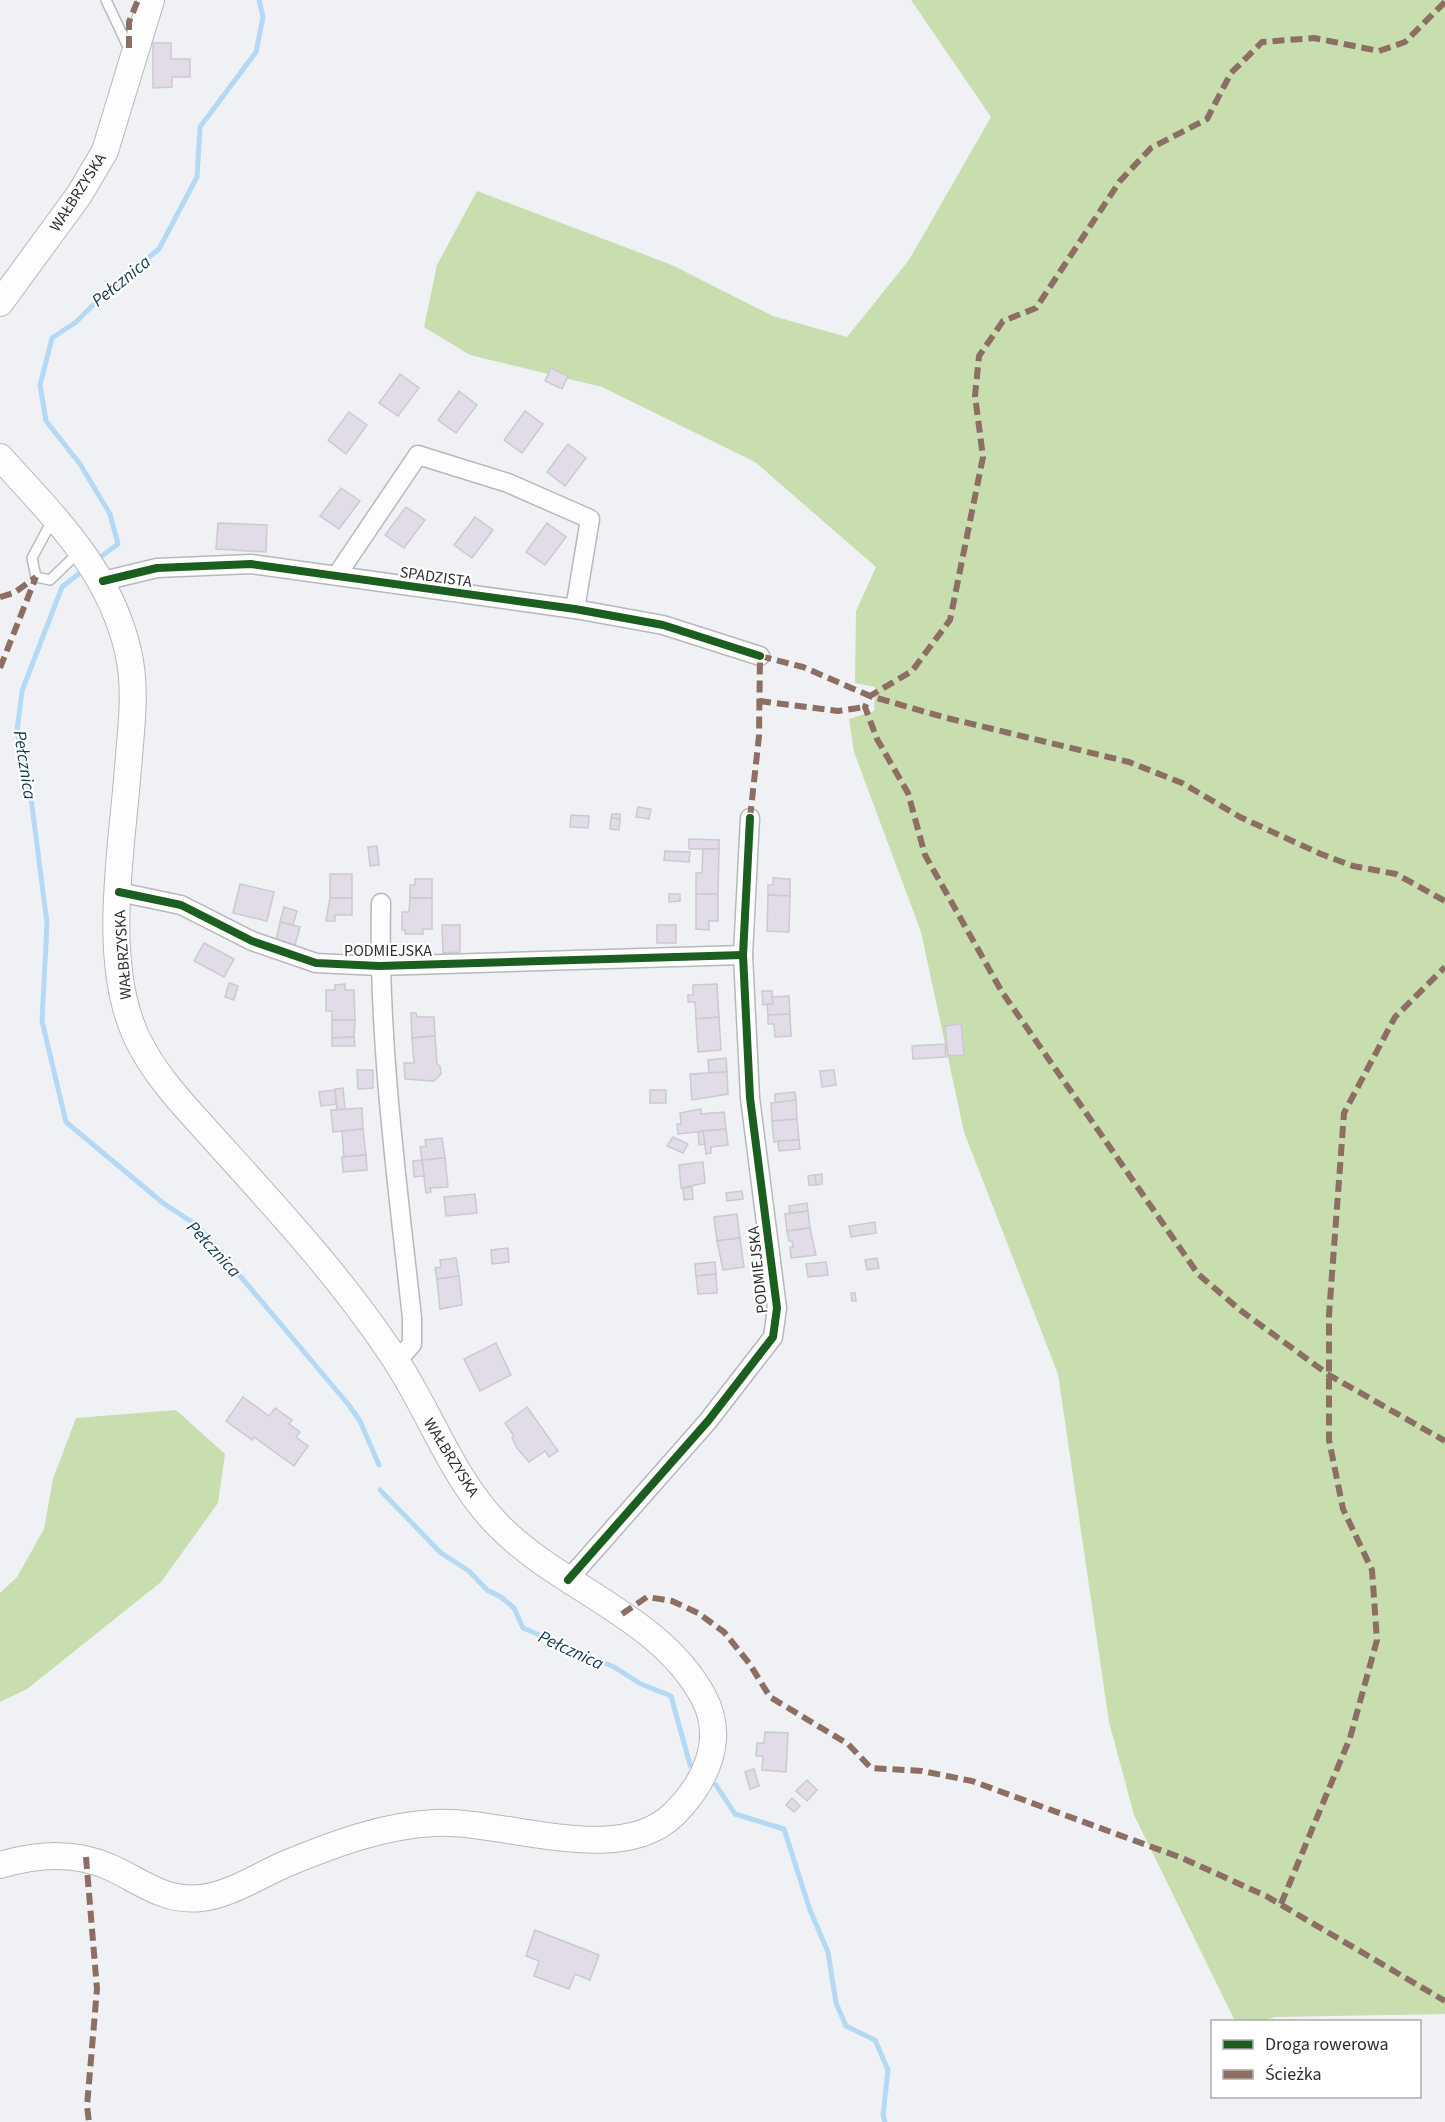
<svg xmlns="http://www.w3.org/2000/svg" width="1445" height="2122" viewBox="0 0 1445 2122" font-family="'Source Sans 3',sans-serif">
<rect width="100%" height="100%" fill="#f0f1f5"/>
<!-- forest -->
<g fill="#c8deaf">
<path d="M 911,0 L 1445,0 L 1445,2014 L 1275,2017 L 1263,2021 L 1235,2021 L 1134,1815 L 1109,1722 L 1058,1374 L 964,1132 L 921,932 L 854,752 L 849,719 L 874,711 L 875,687 L 855,683 L 856,611 L 876,567 L 755,462 L 602,387 L 470,355 L 424,327 L 437,265 L 477,191 L 672,265 L 773,316 L 847,337 L 909,260 L 991,117 Z"/>
<path d="M 176,1410 L 225,1454 L 218,1503 L 161,1582 L 27,1689 L 0,1702 L 0,1593 L 17,1577 L 44,1529 L 53,1479 L 76,1418 Z"/>
</g>
<g fill="none" stroke-linecap="round" stroke-linejoin="round">
<!-- stream -->
<g stroke="#b4d9f4" stroke-width="5">
<path d="M 95,561 L 118,544 L 110,514 L 80,464 L 46,421 L 40,385 L 52,338 L 76,322 L 103,295 L 159,249 L 197,177 L 200,127 L 256,52 L 263,17 L 259,0"/>
<path d="M 85,569 L 62,587 L 22,691 L 17,731 L 31,798 L 47,923 L 42,1021 L 66,1122 L 163,1203 L 198,1226 L 348,1404 L 360,1421 L 379,1465"/>
<path d="M 380,1490 L 441,1553 L 469,1571 L 487,1590 L 501,1597 L 514,1608 L 523,1628 L 614,1667 L 641,1684 L 671,1696 L 690,1765"/>
<path d="M 716,1785 L 735,1814 L 784,1829 L 810,1910 L 828,1952 L 836,2003 L 846,2026 L 875,2040 L 888,2070 L 883,2115 L 885,2122"/>
</g>
</g>
<!-- building -->
<g fill="#e1dce8" stroke="#cbcacd" stroke-width="1.5">
<path d="M 153,43 L 171,43 L 171,59 L 190,59 L 190,77 L 172,77 L 172,87 L 153,88 Z"/>
<path d="M 551,368 L 568,376 L 562,389 L 545,381 Z"/>
<path d="M 400,374 L 419,388 L 398,416 L 379,403 Z"/>
<path d="M 459,391 L 477,405 L 456,433 L 438,420 Z"/>
<path d="M 525,411 L 543,424 L 522,453 L 504,440 Z"/>
<path d="M 349,412 L 367,425 L 346,454 L 328,440 Z"/>
<path d="M 568,444 L 586,458 L 565,486 L 547,472 Z"/>
<path d="M 341,488 L 360,501 L 339,529 L 320,516 Z"/>
<path d="M 406,507 L 425,520 L 404,548 L 385,535 Z"/>
<path d="M 475,517 L 493,530 L 472,558 L 454,545 Z"/>
<path d="M 218,523 L 267,525 L 266,552 L 216,549 Z"/>
<path d="M 547,523 L 566,537 L 545,565 L 526,552 Z"/>
<path d="M 638,807 L 651,809 L 649,819 L 636,817 Z"/>
<path d="M 612,814 L 620,814 L 620,819 L 611,818 Z"/>
<path d="M 571,815 L 589,816 L 588,828 L 570,827 Z"/>
<path d="M 611,818 L 620,819 L 619,830 L 610,829 Z"/>
<path d="M 689,839 L 719,840 L 719,849 L 689,849 Z"/>
<path d="M 377,846 L 379,865 L 370,866 L 368,847 Z"/>
<path d="M 703,849 L 719,849 L 718,894 L 696,894 L 696,873 L 702,873 Z"/>
<path d="M 665,851 L 690,852 L 689,862 L 664,860 Z"/>
<rect x="330" y="874" width="22" height="24"/>
<path d="M 773,878 L 790,879 L 790,896 L 768,895 L 768,885 L 773,885 Z"/>
<path d="M 415,879 L 432,879 L 432,898 L 410,898 L 410,885 L 415,885 Z"/>
<path d="M 240,884 L 274,892 L 267,921 L 233,913 Z"/>
<path d="M 669,894 L 680,894 L 680,901 L 669,902 Z"/>
<path d="M 696,894 L 718,894 L 718,921 L 709,921 L 709,930 L 696,929 Z"/>
<path d="M 768,895 L 790,896 L 789,932 L 767,931 Z"/>
<path d="M 330,898 L 352,898 L 352,915 L 335,915 L 335,921 L 326,921 Z"/>
<path d="M 410,898 L 432,898 L 432,929 L 423,929 L 423,934 L 405,934 L 405,930 L 402,930 L 402,912 L 409,912 Z"/>
<path d="M 284,907 L 297,911 L 293,925 L 280,922 Z"/>
<path d="M 280,922 L 300,927 L 295,945 L 276,940 Z"/>
<path d="M 442,925 L 460,925 L 460,952 L 443,953 Z"/>
<rect x="657" y="925" width="19" height="18"/>
<path d="M 204,943 L 234,959 L 224,977 L 194,961 Z"/>
<path d="M 229,983 L 238,986 L 234,1000 L 225,997 Z"/>
<path d="M 345,984 L 345,990 L 354,990 L 355,1020 L 332,1020 L 332,1011 L 326,1011 L 326,990 L 335,990 L 335,985 Z"/>
<path d="M 717,984 L 719,1017 L 696,1019 L 695,1002 L 688,1002 L 688,995 L 693,995 L 693,985 Z"/>
<path d="M 762,991 L 772,991 L 773,1004 L 763,1005 Z"/>
<path d="M 789,996 L 790,1014 L 768,1015 L 767,1004 L 773,1004 L 772,997 Z"/>
<path d="M 411,1013 L 416,1013 L 417,1017 L 434,1017 L 435,1036 L 412,1038 Z"/>
<path d="M 790,1014 L 791,1036 L 775,1037 L 774,1024 L 768,1024 L 768,1015 Z"/>
<path d="M 719,1017 L 721,1050 L 698,1052 L 696,1019 Z"/>
<path d="M 332,1020 L 355,1020 L 354,1037 L 332,1038 Z"/>
<path d="M 961,1024 L 964,1055 L 948,1056 L 945,1026 Z"/>
<path d="M 435,1036 L 437,1064 L 440,1066 L 441,1074 L 434,1081 L 405,1079 L 404,1063 L 414,1063 L 412,1038 Z"/>
<path d="M 354,1037 L 355,1046 L 332,1046 L 332,1038 Z"/>
<path d="M 945,1044 L 946,1057 L 913,1059 L 912,1046 Z"/>
<path d="M 726,1058 L 727,1072 L 709,1073 L 708,1060 Z"/>
<path d="M 357,1070 L 373,1070 L 373,1088 L 358,1089 Z"/>
<path d="M 834,1070 L 836,1085 L 822,1087 L 820,1071 Z"/>
<path d="M 727,1072 L 728,1094 L 692,1100 L 690,1074 Z"/>
<path d="M 343,1088 L 345,1109 L 337,1110 L 335,1089 Z"/>
<path d="M 335,1090 L 336,1104 L 321,1106 L 319,1092 Z"/>
<rect x="650" y="1090" width="16" height="13"/>
<path d="M 795,1092 L 796,1100 L 775,1103 L 775,1094 Z"/>
<path d="M 796,1100 L 797,1119 L 772,1121 L 771,1103 Z"/>
<path d="M 362,1108 L 363,1129 L 333,1132 L 331,1110 Z"/>
<path d="M 701,1109 L 701,1114 L 724,1112 L 726,1129 L 678,1134 L 677,1124 L 681,1124 L 680,1113 Z"/>
<path d="M 797,1119 L 799,1140 L 774,1142 L 772,1121 Z"/>
<path d="M 363,1129 L 366,1155 L 344,1157 L 342,1131 Z"/>
<path d="M 726,1129 L 728,1145 L 711,1147 L 711,1153 L 706,1154 L 703,1131 Z"/>
<path d="M 703,1131 L 705,1144 L 699,1145 L 698,1132 Z"/>
<path d="M 673,1137 L 688,1144 L 683,1153 L 667,1146 Z"/>
<path d="M 442,1138 L 445,1158 L 422,1160 L 420,1147 L 426,1146 L 425,1140 Z"/>
<path d="M 799,1140 L 800,1149 L 779,1151 L 778,1141 Z"/>
<path d="M 366,1155 L 367,1170 L 343,1172 L 342,1157 Z"/>
<path d="M 445,1158 L 448,1187 L 430,1188 L 431,1192 L 426,1193 L 422,1160 Z"/>
<path d="M 422,1160 L 424,1176 L 414,1177 L 413,1161 Z"/>
<path d="M 703,1162 L 705,1183 L 681,1188 L 679,1165 Z"/>
<path d="M 822,1174 L 822,1184 L 816,1185 L 815,1175 Z"/>
<path d="M 815,1175 L 816,1185 L 809,1185 L 808,1176 Z"/>
<path d="M 692,1187 L 693,1199 L 684,1200 L 683,1188 Z"/>
<path d="M 742,1191 L 743,1199 L 727,1201 L 726,1193 Z"/>
<path d="M 475,1194 L 477,1213 L 446,1216 L 444,1197 Z"/>
<path d="M 807,1203 L 808,1211 L 790,1214 L 789,1206 Z"/>
<path d="M 808,1211 L 810,1228 L 787,1231 L 785,1214 Z"/>
<path d="M 737,1214 L 740,1238 L 717,1241 L 714,1217 Z"/>
<path d="M 875,1222 L 876,1233 L 851,1237 L 849,1226 Z"/>
<path d="M 810,1228 L 816,1255 L 791,1258 L 790,1247 L 793,1247 L 792,1241 L 789,1241 L 787,1231 Z"/>
<path d="M 740,1238 L 744,1267 L 723,1270 L 717,1241 Z"/>
<path d="M 508,1248 L 509,1262 L 492,1264 L 491,1250 Z"/>
<path d="M 456,1258 L 459,1276 L 437,1279 L 435,1268 L 441,1267 L 440,1260 Z"/>
<path d="M 877,1258 L 879,1268 L 867,1270 L 865,1260 Z"/>
<path d="M 715,1262 L 716,1274 L 696,1276 L 695,1264 Z"/>
<path d="M 826,1262 L 828,1275 L 808,1277 L 806,1264 Z"/>
<path d="M 716,1274 L 717,1293 L 698,1294 L 696,1276 Z"/>
<path d="M 459,1276 L 462,1305 L 440,1309 L 437,1279 Z"/>
<path d="M 851,1293 L 855,1293 L 856,1301 L 852,1301 Z"/>
<path d="M 496,1343 L 511,1375 L 480,1391 L 464,1359 Z"/>
<path d="M 243,1397 L 269,1416 L 275,1408 L 292,1420 L 289,1424 L 300,1432 L 296,1437 L 308,1446 L 294,1466 L 254,1437 L 252,1440 L 226,1421 Z"/>
<path d="M 527,1407 L 558,1451 L 549,1457 L 545,1451 L 529,1462 L 517,1448 L 512,1438 L 514,1436 L 505,1423 Z"/>
<path d="M 765,1732 L 788,1733 L 786,1772 L 762,1770 L 763,1756 L 756,1756 L 757,1743 L 764,1743 Z"/>
<path d="M 754,1769 L 759,1786 L 750,1789 L 745,1772 Z"/>
<path d="M 807,1780 L 817,1790 L 807,1801 L 796,1791 Z"/>
<path d="M 792,1798 L 800,1806 L 794,1812 L 786,1805 Z"/>
<path d="M 535,1930 L 599,1955 L 590,1980 L 575,1974 L 569,1989 L 534,1976 L 539,1961 L 526,1956 Z"/>
</g>
<g fill="none" stroke-linecap="round" stroke-linejoin="round">
<defs>
<g id="lane">
<path d="M 106,0 L 130,51"/>
<path d="M 53,519 L 32,558 L 36,577 L 50,580 L 79,552"/>
</g>
<g id="street">
<path d="M 337,575 L 418,455 L 508,483 L 590,519 L 575,609"/>
<path d="M 103,581 L 157,568 L 251,564 L 575,609 L 663,625 L 760,656"/>
<path d="M 119,892 L 181,905 L 252,941 L 316,963 L 379,966 L 743,955"/>
<path d="M 381,903 C 378,1042 397,1180 412,1318 L 412,1344 L 397,1361"/>
<path d="M 568,1580 L 708,1421 L 773,1337 L 777,1308 L 750,1098 L 743,955 L 750,818"/>
</g>
<g id="secondary">
<path d="M 0,303 L 79,195 L 105,151 L 151,0"/>
<path d="M 0,457 C 54,517 109,569 128,651 C 137,689 131,729 128,768 C 122,849 101,959 136,1036 C 151,1068 174,1095 198,1121 C 266,1197 336,1270 393,1356 C 430,1411 451,1477 498,1525 C 560,1589 661,1616 704,1698 C 726,1740 705,1783 674,1814 C 619,1868 506,1820 435,1823 C 385,1825 334,1844 288,1863 C 261,1874 231,1895 201,1898 C 166,1902 143,1883 114,1869 C 77,1851 39,1854 0,1865"/>
</g>
</defs>
<!-- lane casing -->
<use href="#lane" stroke="#b7b8bb" stroke-width="12"/>
<!-- street casing -->
<use href="#street" stroke="#b7b8bb" stroke-width="21"/>
<!-- secondary casing -->
<use href="#secondary" stroke="#b7b8bb" stroke-width="28"/>
<!-- lane -->
<use href="#lane" stroke="#fdfdfe" stroke-width="9"/>
<!-- street -->
<use href="#street" stroke="#fdfdfe" stroke-width="18"/>
<!-- secondary -->
<use href="#secondary" stroke="#fdfdfe" stroke-width="26"/>
<!-- quiet -->
<g stroke="#8d6e63" stroke-width="6" stroke-dasharray="12 6" stroke-linecap="butt">
<path d="M 1445,2 L 1405,42 L 1379,51 L 1314,38 L 1262,42 L 1231,73 L 1207,119 L 1151,148 L 1120,181 L 1036,308 L 1003,321 L 979,356 L 975,396 L 983,457 L 950,620 L 912,671 L 870,696 L 865,707 L 877,739 L 908,793 L 925,855 L 1002,992 L 1198,1274 L 1240,1310 L 1329,1375 L 1445,1441"/>
<path d="M 129,48 L 129,22 L 138,0"/>
<path d="M 0,597 L 14,593 L 36,577"/>
<path d="M 0,668 L 36,577"/>
<path d="M 759,701 L 838,711 L 865,707"/>
<path d="M 750,818 L 759,736 L 760,656 L 803,667 L 870,696 L 943,717 L 1129,762 L 1182,783 L 1240,817 L 1321,854 L 1353,866 L 1396,874 L 1445,901"/>
<path d="M 622,1614 L 647,1597 L 672,1601 L 698,1613 L 724,1632 L 749,1663 L 770,1697 L 848,1744 L 871,1768 L 922,1771 L 972,1781 L 1182,1858 L 1266,1896 L 1445,2001"/>
<path d="M 86,1857 L 97,1989 L 87,2106 L 89,2122"/>
<path d="M 1281,1904 L 1350,1738 L 1377,1640 L 1372,1570 L 1343,1509 L 1329,1440 L 1329,1315 L 1344,1113 L 1395,1017 L 1445,967"/>
</g>
<defs>
<g id="cycleway">
<path d="M 103,581 L 157,568 L 251,564 L 575,609 L 663,625 L 760,656"/>
<path d="M 119,892 L 181,905 L 252,941 L 316,963 L 379,966 L 743,955"/>
<path d="M 568,1580 L 708,1421 L 773,1337 L 777,1308 L 750,1098 L 743,955 L 750,818"/>
</g>
</defs>
<!-- cycleway casing -->
<use href="#cycleway" stroke="#fff" stroke-width="11"/>
<!-- cycleway -->
<use href="#cycleway" stroke="#1b5e20" stroke-width="8"/>
</g>
<g text-anchor="middle" stroke-width="4.5" stroke-linejoin="round" paint-order="stroke">
<!-- street labels -->
<g font-size="16" fill="#2f2f31" stroke="#fff">
<text transform="translate(77 192) rotate(-57)" y="6">WAŁBRZYSKA</text>
<text transform="translate(436 576) rotate(8)" y="6">SPADZISTA</text>
<text x="388" y="956">PODMIEJSKA</text>
<text transform="translate(122 955) rotate(-94)" y="6">WAŁBRZYSKA</text>
<text transform="translate(757 1270) rotate(-96)" y="6">PODMIEJSKA</text>
<text transform="translate(452 1457) rotate(58)" y="6">WAŁBRZYSKA</text>
</g>
<!-- water labels -->
<g font-size="18" font-style="italic" fill="#103951" stroke="#fff">
<text transform="translate(121 281) rotate(-39)" y="6">Pełcznica</text>
<text transform="translate(25 765) rotate(81)" y="6">Pełcznica</text>
<text transform="translate(214 1249) rotate(47)" y="6">Pełcznica</text>
<text transform="translate(571 1650) rotate(25)" y="6">Pełcznica</text>
</g>
</g>
<!-- legend -->
<rect x="1211" y="2020" width="210" height="78" fill="#ffffff" stroke="#acacad" stroke-width="1.5"/>
<rect x="1223" y="2040" width="30" height="9" fill="#1b5e20" stroke="#acacad" stroke-width="1.5"/>
<text x="1265" y="2050" font-size="18" fill="#2f2f31">Droga rowerowa</text>
<rect x="1223" y="2070" width="30" height="9" fill="#8d6e63" stroke="#acacad" stroke-width="1.5"/>
<text x="1265" y="2080" font-size="18" fill="#2f2f31">Ścieżka</text>
</svg>
